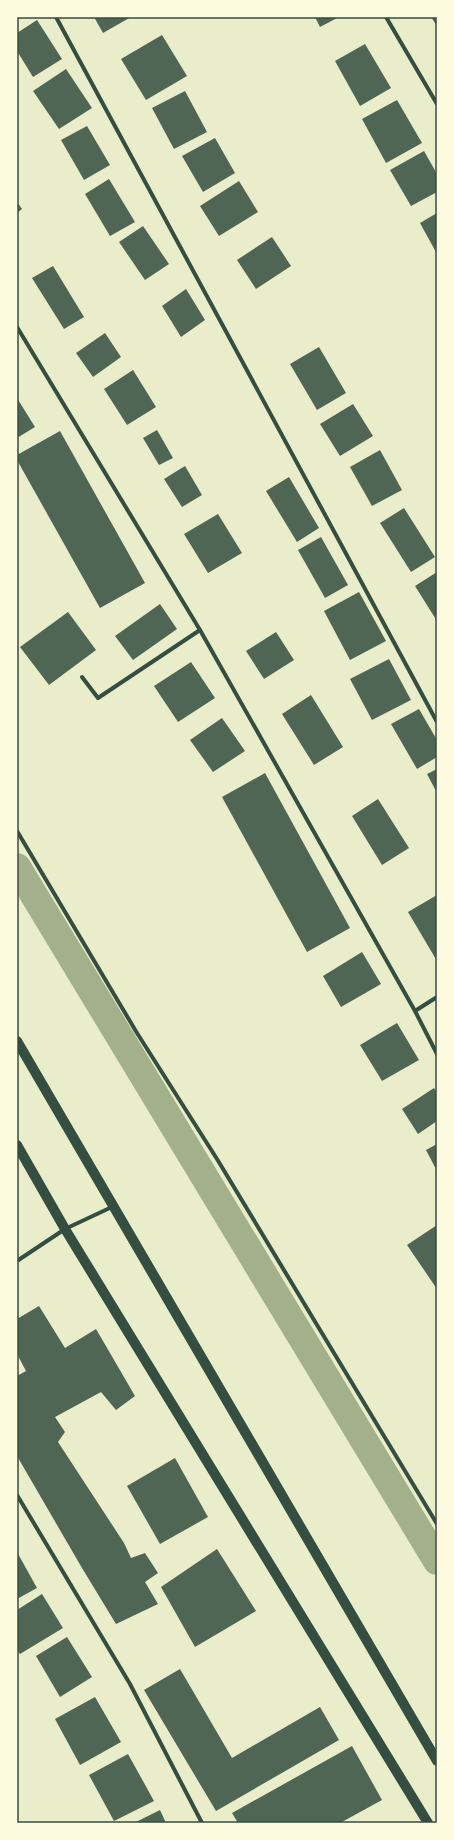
<svg xmlns="http://www.w3.org/2000/svg" width="454" height="1840" viewBox="0 0 454 1840" font-family="'DM Sans',sans-serif">
<rect width="100%" height="100%" fill="#e9edc9"/>
<g fill="none" stroke-linecap="round" stroke-linejoin="round">
<!-- canal -->
<path stroke="#a3b18a" stroke-width="28" d="M 17,867 L 437,1561"/>
</g>
<!-- building -->
<g fill="#4f6655">
<path d="M 94,17 L 131,17 L 103,33 Z"/>
<path d="M 315,17 L 339,17 L 320,27 Z"/>
<path d="M 431,17 L 437,17 L 437,26 Z"/>
<path d="M 37,20 L 62,59 L 33,77 L 17,51 L 17,33 Z"/>
<path d="M 162,35 L 187,76 L 146,100 L 121,59 Z"/>
<path d="M 365,44 L 391,88 L 360,106 L 335,61 Z"/>
<path d="M 66,69 L 92,108 L 59,129 L 33,91 Z"/>
<path d="M 185,91 L 207,132 L 174,149 L 152,108 Z"/>
<path d="M 397,100 L 422,143 L 386,163 L 362,119 Z"/>
<path d="M 87,126 L 110,165 L 84,180 L 61,140 Z"/>
<path d="M 215,138 L 235,173 L 203,192 L 182,156 Z"/>
<path d="M 424,151 L 437,174 L 437,192 L 411,206 L 390,170 Z"/>
<path d="M 109,179 L 135,222 L 110,236 L 85,194 Z"/>
<path d="M 239,181 L 258,212 L 219,236 L 200,206 Z"/>
<path d="M 17,202 L 22,209 L 17,213 Z"/>
<path d="M 437,213 L 437,254 L 420,223 Z"/>
<path d="M 143,226 L 169,264 L 145,280 L 119,242 Z"/>
<path d="M 272,237 L 291,266 L 256,289 L 237,260 Z"/>
<path d="M 53,266 L 84,317 L 64,329 L 32,278 Z"/>
<path d="M 186,289 L 205,320 L 181,337 L 162,306 Z"/>
<path d="M 105,333 L 121,357 L 93,377 L 76,353 Z"/>
<path d="M 319,347 L 346,393 L 317,410 L 290,364 Z"/>
<path d="M 133,370 L 156,407 L 127,425 L 104,389 Z"/>
<path d="M 17,398 L 35,427 L 17,438 Z"/>
<path d="M 353,404 L 373,436 L 340,456 L 320,424 Z"/>
<path d="M 157,430 L 173,458 L 159,465 L 143,438 Z"/>
<path d="M 60,431 L 145,583 L 100,608 L 17,460 L 17,455 Z"/>
<path d="M 380,450 L 402,490 L 372,506 L 350,467 Z"/>
<path d="M 185,466 L 202,495 L 182,507 L 164,479 Z"/>
<path d="M 289,477 L 319,528 L 297,542 L 266,491 Z"/>
<path d="M 404,508 L 435,557 L 411,572 L 380,523 Z"/>
<path d="M 218,514 L 242,553 L 208,573 L 184,534 Z"/>
<path d="M 321,537 L 348,585 L 325,598 L 298,550 Z"/>
<path d="M 437,572 L 437,621 L 415,586 Z"/>
<path d="M 359,592 L 386,641 L 350,660 L 324,611 Z"/>
<path d="M 160,604 L 177,629 L 133,660 L 115,636 Z"/>
<path d="M 68,612 L 96,650 L 49,685 L 20,647 Z"/>
<path d="M 276,632 L 294,660 L 264,679 L 246,651 Z"/>
<path d="M 389,659 L 411,700 L 372,720 L 350,679 Z"/>
<path d="M 191,662 L 215,698 L 178,722 L 154,686 Z"/>
<path d="M 311,695 L 343,747 L 314,765 L 282,714 Z"/>
<path d="M 419,709 L 437,740 L 437,757 L 417,769 L 391,724 Z"/>
<path d="M 222,718 L 245,751 L 213,772 L 190,740 Z"/>
<path d="M 437,769 L 437,793 L 427,774 Z"/>
<path d="M 265,773 L 350,928 L 307,952 L 222,797 Z"/>
<path d="M 378,799 L 409,848 L 382,865 L 352,816 Z"/>
<path d="M 437,895 L 437,961 L 408,912 Z"/>
<path d="M 362,952 L 381,984 L 341,1007 L 323,976 Z"/>
<path d="M 397,1023 L 419,1060 L 382,1081 L 360,1045 Z"/>
<path d="M 434,1088 L 437,1093 L 437,1121 L 418,1134 L 402,1109 Z"/>
<path d="M 437,1144 L 437,1171 L 426,1150 Z"/>
<path d="M 437,1225 L 437,1289 L 407,1245 Z"/>
<path d="M 39,1306 L 65,1348 L 96,1329 L 135,1396 L 116,1410 L 101,1392 L 55,1417 L 65,1432 L 58,1442 L 124,1543 L 131,1558 L 145,1553 L 158,1573 L 145,1582 L 158,1604 L 116,1624 L 82,1568 L 17,1456 L 17,1376 L 26,1371 L 17,1354 L 17,1319 Z"/>
<path d="M 175,1458 L 208,1517 L 160,1544 L 127,1486 Z"/>
<path d="M 217,1549 L 256,1611 L 195,1647 L 161,1587 Z"/>
<path d="M 17,1552 L 37,1588 L 17,1599 Z"/>
<path d="M 42,1594 L 63,1628 L 20,1654 L 17,1650 L 17,1610 Z"/>
<path d="M 67,1637 L 92,1677 L 60,1697 L 36,1656 Z"/>
<path d="M 180,1669 L 232,1758 L 320,1707 L 339,1740 L 216,1811 L 144,1690 Z"/>
<path d="M 95,1697 L 121,1742 L 80,1765 L 55,1719 Z"/>
<path d="M 352,1746 L 382,1800 L 340,1823 L 238,1823 L 232,1813 Z"/>
<path d="M 128,1754 L 154,1801 L 114,1821 L 89,1775 Z"/>
<path d="M 160,1810 L 166,1823 L 134,1823 Z"/>
</g>
<g fill="none" stroke-linecap="round" stroke-linejoin="round">
<!-- minor -->
<g stroke="#344e41" stroke-width="4">
<path d="M 56,17 L 437,722"/>
<path d="M 386,17 L 437,104"/>
<path d="M 17,327 L 200,630 L 415,1011 L 437,1054"/>
<path d="M 82,677 L 98,698 L 200,630"/>
<path d="M 17,831 L 137,1033 L 217,1159 L 437,1524"/>
<path d="M 415,1011 L 437,997"/>
<path d="M 17,1261 L 65,1229 L 114,1206"/>
<path d="M 17,1495 L 130,1684 L 202,1823"/>
</g>
<!-- primary -->
<g stroke="#344e41" stroke-width="10">
<path d="M 17,1041 L 437,1761"/>
<path d="M 17,1145 L 65,1229 L 428,1823"/>
</g>
</g>
<!-- border -->
<rect width="454" height="1840" fill="none" stroke="#fefae0" stroke-width="36"/>
<rect x="18" y="18" width="418" height="1804" fill="none" stroke="#344e41" stroke-width="1.5"/>
</svg>
